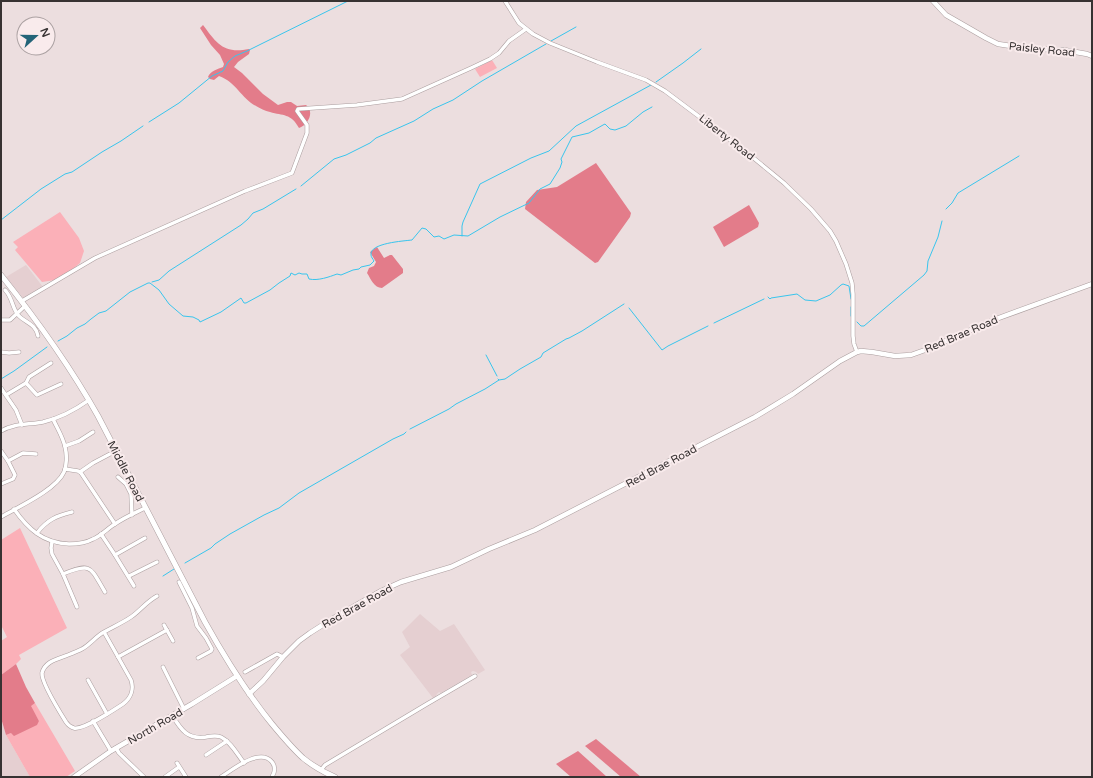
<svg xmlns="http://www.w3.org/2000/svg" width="1093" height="778" viewBox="0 0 1093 778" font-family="'Varela Round',sans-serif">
<rect width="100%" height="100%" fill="#ecdedf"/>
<!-- built -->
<g fill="#e5cfd1">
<path d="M 26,265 L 43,287 L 24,299 L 6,277 Z"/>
<path d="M 420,614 L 440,631 L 454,624 L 485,670 L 478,674 L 476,672 L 473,671 L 471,672 L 472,675 L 441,693 L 439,692 L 437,694 L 436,696 L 433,698 L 400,655 L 410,647 L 402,632 Z"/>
<path d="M 1,718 L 6,735 L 30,777 L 1,777 Z"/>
</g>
<!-- green -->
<g fill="#fbb0b8">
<path d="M 492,60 L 497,68 L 480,77 L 475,69 Z"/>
<path d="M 60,212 L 79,238 L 84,251 L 80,263 L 68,273 L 55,280 L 42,282 L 15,250 L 18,247 L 13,242 Z"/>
<path d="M 20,528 L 67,628 L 19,655 L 21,659 L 16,664 L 1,675 L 1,641 L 7,637 L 1,625 L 1,540 Z"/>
<path d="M 35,703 L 75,771 L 66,777 L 30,777 L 6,735 L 39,721 L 30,706 Z"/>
</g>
<!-- forest -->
<g fill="#e37c8a">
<path d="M 203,25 C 217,44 224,54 249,49 L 250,50 L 249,54 L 238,62 L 234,67 L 242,73 L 263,94 L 278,105 L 287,102 L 291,102 L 297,106 L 306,105 C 315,112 308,125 299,128 C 291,113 283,116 270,112 C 265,111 260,108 256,106 C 241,98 236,82 219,76 L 214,80 L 210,79 L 208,77 C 210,71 218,69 223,67 L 224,64 L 220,55 L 211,45 L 200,28 Z"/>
<path d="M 596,163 L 631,213 L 630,217 L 598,262 L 595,263 L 525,209 L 526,202 L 537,190 L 557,187 Z"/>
<path d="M 749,205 L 759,223 L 758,227 L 724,247 L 713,227 Z"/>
<path d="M 377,247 L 384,258 L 390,255 L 392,255 L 403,269 L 403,273 L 382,288 C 374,288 371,279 367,273 L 369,268 L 374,266 L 376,262 L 370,252 Z"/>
<path d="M 16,664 L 26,687 L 35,703 L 31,706 L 39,721 L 37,725 L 14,736 L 11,733 L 6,735 L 1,718 L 1,675 Z"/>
<path d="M 596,739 L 641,777 L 621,777 L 585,746 Z"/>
<path d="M 578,751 L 607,777 L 571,777 L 556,764 Z"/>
</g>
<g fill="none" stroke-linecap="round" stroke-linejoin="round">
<!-- stream -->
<g stroke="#39c5ed" stroke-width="1">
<path d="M 551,41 L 576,27"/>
<path d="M 656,82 L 683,63 L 701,49"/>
<path d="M 149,122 L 179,103 L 212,76 L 223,71 L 228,62 L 235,56 L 247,51 L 348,1"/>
<path d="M 301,186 L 334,159 L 346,155 L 370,143 L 376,138 L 414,121 L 433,109 L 453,100 L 482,81 L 546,44"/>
<path d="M 946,209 L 952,203 L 958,193 L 1019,156"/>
<path d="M 1,220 L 41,189 L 65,174 L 72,172 L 102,152 L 121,141 L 143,126"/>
<path d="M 462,236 L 462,226 L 463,222 L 480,184 L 531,158 L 549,151 L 576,126 L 651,85"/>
<path d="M 152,282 L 159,280 L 169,271 L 241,225 L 248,219 L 253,213 L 263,209 L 296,189"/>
<path d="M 768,297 L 770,299 L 771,298 L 797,294 L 805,300 L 816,301 L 830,295 L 841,285 L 843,284 L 849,286 L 851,299"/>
<path d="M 629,308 L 662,350 L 668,346 L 708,326"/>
<path d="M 851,316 L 851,307"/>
<path d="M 857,322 L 861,326 L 864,326 L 924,275 L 927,271 L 928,261 L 938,237 L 942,221"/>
<path d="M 714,323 L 764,299"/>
<path d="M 58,341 L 67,336 L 77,328 L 85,324 L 91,319 L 99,313 L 106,311 L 130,292 L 148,283 L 150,283 L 159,290 L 169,304 L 183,316 L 193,317 L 199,320 L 200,322 L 221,312 L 241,298 L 244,303 L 246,303 L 270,290 L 279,283 L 290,276 L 291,273 L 295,275 L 299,273 L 302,274 L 307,274 L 309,279 C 318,281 329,277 337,274 L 341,275 L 353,270 L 359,269 L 361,267 L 370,265 L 374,261 C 373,259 371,257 371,255 C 369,243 404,241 412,240 L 422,228 L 426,229 L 434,237 L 439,236 L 444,239 L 454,235 L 468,236 L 500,217 L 529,203 L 540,189 L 550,184 L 560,168 L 562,162 L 561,159 L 572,137 L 589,133 L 603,125 L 605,124 L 610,129 L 615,130 L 626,126 L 643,112 L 652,107"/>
<path d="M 486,355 L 497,376"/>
<path d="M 1,379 L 14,371 L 47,347"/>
<path d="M 499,380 L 505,379 L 520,369 L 541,357 L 543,353 L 566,339 L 569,338 L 582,331 L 624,304"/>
<path d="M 410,429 L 449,409 L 456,404 L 485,389 L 499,380 L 498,379"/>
<path d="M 185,563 L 211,548 L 215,544 L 230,534 L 264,515 L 279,508 L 299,493 L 393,439 L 404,434 L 406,432"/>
<path d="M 163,576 L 174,569"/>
</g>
<defs>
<g id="minor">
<path d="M 505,1 L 519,23 L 533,34 L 550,43 L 597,62 L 646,80 L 665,91 L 745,151 L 784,183 L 811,209 L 830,231 L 836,241 L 846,264 L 852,283 L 853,294 L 853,336 L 854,344 L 857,352"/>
<path d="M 5,290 C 13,298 12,309 19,316 C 26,323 36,324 38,336"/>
<path d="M 22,301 L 95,258 L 245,191 L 292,173 L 307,133 L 307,125 L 297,111 L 298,109 L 357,105 L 402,99 L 471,68 L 490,59 L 499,53 L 509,41 L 526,29"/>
<path d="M 1,320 L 10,320 L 25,306"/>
<path d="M 1,352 L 9,353 L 19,352"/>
<path d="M 51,363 L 29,377 L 26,383 L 37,395 L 61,384"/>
<path d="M 1,388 L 16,410 L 22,425"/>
<path d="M 6,395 L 26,383"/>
<path d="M 1,431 C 15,423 28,425 43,422 C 60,418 75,410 89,400"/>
<path d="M 65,446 L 79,441 L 93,432"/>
<path d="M 1,451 L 8,461 L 15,475 L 13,479 L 1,484"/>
<path d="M 8,461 L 23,453 L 36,454"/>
<path d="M 65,469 L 78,471 L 81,473 L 115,524"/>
<path d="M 80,472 L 93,463 L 110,454"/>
<path d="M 118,477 L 126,484 L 131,494 L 132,515"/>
<path d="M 14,509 C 28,529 43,543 69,544 C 77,544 86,543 93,539 C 101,536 108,528 115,524 C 125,517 135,513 145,508"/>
<path d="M 1,517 C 18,507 56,490 64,472 C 67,465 67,454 65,447 C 63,437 57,428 53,419"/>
<path d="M 37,533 C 47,520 56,516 72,512"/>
<path d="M 101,534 L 115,555 L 134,586"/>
<path d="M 52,542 L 51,548 L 52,554 L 63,574 L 77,607"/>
<path d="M 115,555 L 145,538"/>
<path d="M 63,574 C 92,562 90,567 105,592"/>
<path d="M 129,576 L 157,562"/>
<path d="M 179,582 L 192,608 L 197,626 L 206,638 L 212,649 L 211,651 L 198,658"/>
<path d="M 164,625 L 173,641"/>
<path d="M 104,632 L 131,680 C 134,689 131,698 123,704 C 114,710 83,730 74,728 C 70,727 68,725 66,722 C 61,714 41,682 42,673 C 45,661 58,659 68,655 C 73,653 78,651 82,649 C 91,644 96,636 104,632 C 113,627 122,623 131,617 C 140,611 146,602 157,596"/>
<path d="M 118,657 L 167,630"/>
<path d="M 163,667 L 184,709"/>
<path d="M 245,672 L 277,654 L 283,657"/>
<path d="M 88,680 L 107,714"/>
<path d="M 172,715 C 181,730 188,740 206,737 C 211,736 216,735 221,737 C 231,742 237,754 244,763"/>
<path d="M 93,721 L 111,751"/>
<path d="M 116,748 L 119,753 L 144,777"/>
<path d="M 206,755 L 227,741"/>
<path d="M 177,763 L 186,777"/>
<path d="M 321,770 L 325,765 L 427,704 L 475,676"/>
<path d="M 165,777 L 179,767"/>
<path d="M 221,777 C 232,770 260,747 272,762 C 276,767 275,772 272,777"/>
</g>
<g id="tertiary">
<path d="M 933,1 L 946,15 L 986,38 L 998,44 L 1011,46 L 1037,49 L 1064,50 L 1087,54 L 1092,56"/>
<path d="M 249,694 L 263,681 L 283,657 L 299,641 L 310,633 L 332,619 L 381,591 L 401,582 L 451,567 L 489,549 L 535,530 L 755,417 L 793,394 L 840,361 L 857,352 L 861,351 L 872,352 L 895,356 L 911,355 L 925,350 L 996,319 L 1092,284"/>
<path d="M 74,777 L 111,751 L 192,704 L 237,676"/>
</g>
<path id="secondary" d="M 1,275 C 37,320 70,366 98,416 L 205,622 C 225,658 246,692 272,724 C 282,736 292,748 303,758 C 313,766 323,772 335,777"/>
</defs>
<!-- minor casing -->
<use href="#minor" stroke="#ab9e9f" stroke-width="4.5"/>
<!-- tertiary casing -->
<use href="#tertiary" stroke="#ab9e9f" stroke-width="5.5"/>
<!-- secondary casing -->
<use href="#secondary" stroke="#ab9e9f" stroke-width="6"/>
<!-- minor -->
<use href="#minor" stroke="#fff" stroke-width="3.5"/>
<!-- tertiary -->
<use href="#tertiary" stroke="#fff" stroke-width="4.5"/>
<!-- secondary -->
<use href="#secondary" stroke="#fff" stroke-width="5"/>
</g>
<g text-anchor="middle" stroke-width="4" stroke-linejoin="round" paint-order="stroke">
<!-- street labels -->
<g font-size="11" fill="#373232" stroke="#f9ebec">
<text transform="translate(1042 49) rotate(6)" y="4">Paisley Road</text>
<text transform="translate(727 137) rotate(38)" y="4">Liberty Road</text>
<text transform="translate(961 334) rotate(-23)" y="4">Red Brae Road</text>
<text transform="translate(661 466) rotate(-28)" y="4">Red Brae Road</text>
<text transform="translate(126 471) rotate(63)" y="4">Middle Road</text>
<text transform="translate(357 606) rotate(-29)" y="4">Red Brae Road</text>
<text transform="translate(155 726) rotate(-30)" y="4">North Road</text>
</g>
</g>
<!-- border -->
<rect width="1093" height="778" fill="none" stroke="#373232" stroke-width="4"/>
<!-- north arrow -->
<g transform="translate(36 36) rotate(69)"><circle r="19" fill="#f9ebec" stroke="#aba1a2"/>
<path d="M0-3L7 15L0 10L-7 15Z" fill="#236478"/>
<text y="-6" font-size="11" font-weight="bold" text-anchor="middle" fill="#373232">N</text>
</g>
</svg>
